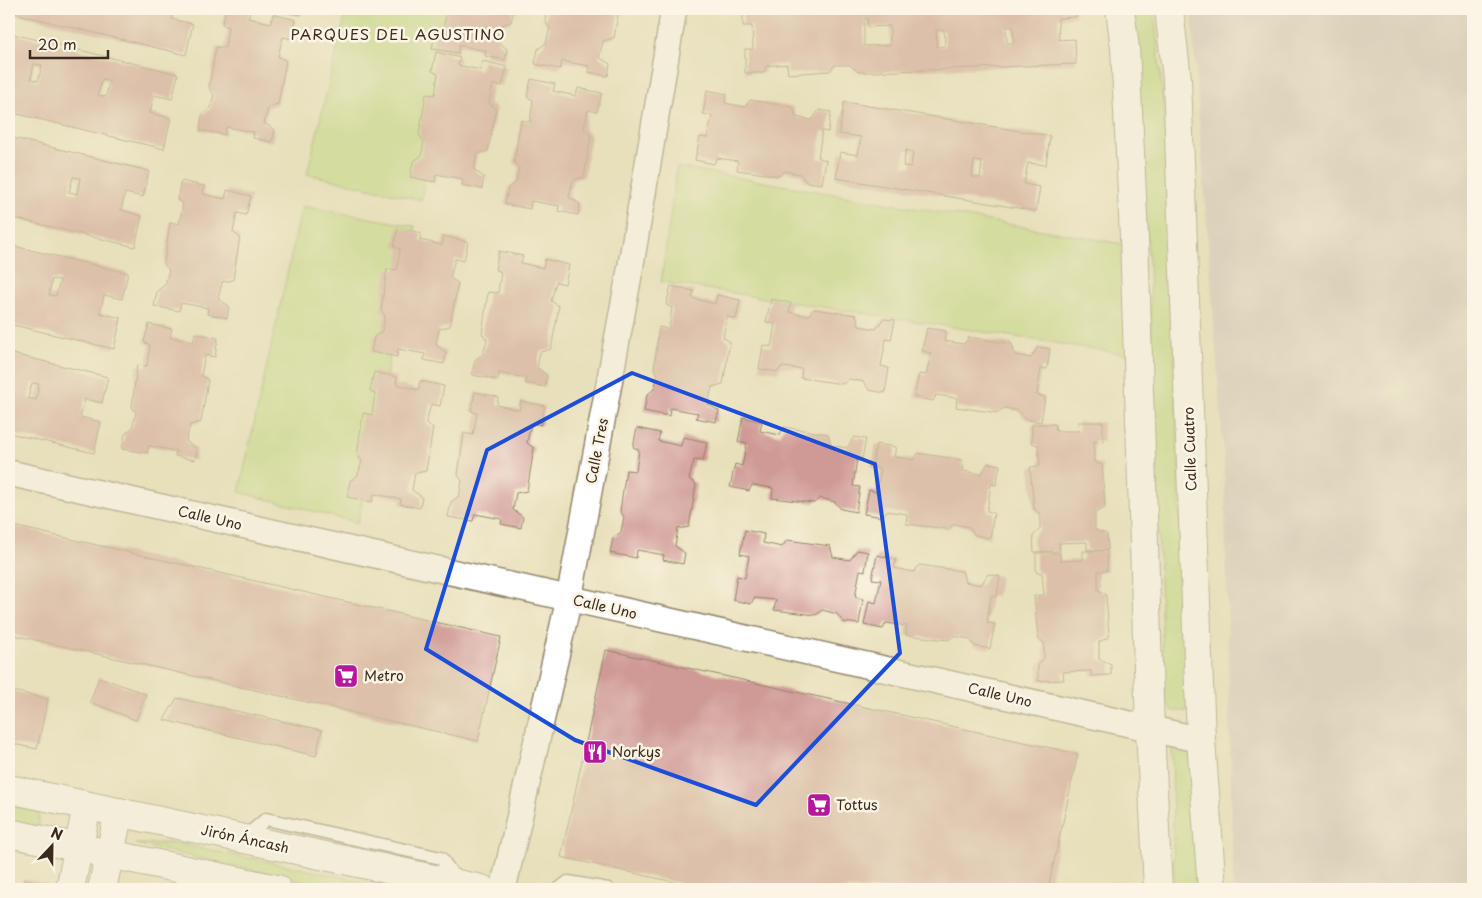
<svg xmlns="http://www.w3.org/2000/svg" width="1482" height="898" viewBox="0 0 1482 898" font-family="'Playpen Sans',sans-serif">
<rect width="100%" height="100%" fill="#fcf5e5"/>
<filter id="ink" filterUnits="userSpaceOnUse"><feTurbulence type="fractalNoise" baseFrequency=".02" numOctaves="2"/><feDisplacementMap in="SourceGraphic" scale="10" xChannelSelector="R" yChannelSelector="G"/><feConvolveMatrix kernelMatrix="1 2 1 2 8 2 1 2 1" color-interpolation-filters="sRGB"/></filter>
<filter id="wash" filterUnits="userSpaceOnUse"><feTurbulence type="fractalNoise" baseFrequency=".0096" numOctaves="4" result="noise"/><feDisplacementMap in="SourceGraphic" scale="20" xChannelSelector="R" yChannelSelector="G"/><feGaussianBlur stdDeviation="1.12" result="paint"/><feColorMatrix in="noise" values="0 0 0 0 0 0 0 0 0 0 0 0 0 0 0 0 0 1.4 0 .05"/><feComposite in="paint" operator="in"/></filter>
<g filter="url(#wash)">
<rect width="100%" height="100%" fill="#e8e0bb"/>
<!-- industrial -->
<path fill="#cfc0bb" d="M 1191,9 L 1473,9 L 1473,889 L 1233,889 L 1224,461 Z"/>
<!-- green -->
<g fill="#bdd77c" stroke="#7c804d">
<path d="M 347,9 L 454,9 L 421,200 L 307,174 Z"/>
<path d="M 1128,9 L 1154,9 L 1167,142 L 1187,711 L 1172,711 L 1164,697 L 1149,262 Z"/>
<path d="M 677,167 L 1123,244 L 1132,355 L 661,282 Z"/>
<path d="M 302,206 L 415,226 L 358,523 L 239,492 Z"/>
<path d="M 1185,745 L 1193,756 L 1198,889 L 1174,889 L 1172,747 Z"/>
<path d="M 9,805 L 39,812 L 39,832 L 9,826 Z"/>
<path d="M 175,843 L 402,889 L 337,889 L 135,844 Z"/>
</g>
<g id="blocks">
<!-- building -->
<g fill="#cf9995" fill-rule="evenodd">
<path d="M 9,9 L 174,9 L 172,19 L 193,24 L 186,55 L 9,12 Z"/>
<path d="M 226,9 L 241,9 L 250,11 L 248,18 L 271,23 L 273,14 L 296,20 L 292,39 L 283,37 L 278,56 L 286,61 L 278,104 L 268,107 L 264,123 L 275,130 L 272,142 L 253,138 L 254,132 L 226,127 L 225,135 L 200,130 L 202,115 L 210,109 L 214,95 L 209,88 L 216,47 L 225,48 L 228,27 L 222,24 Z"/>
<path d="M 282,9 L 302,9 L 301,15 L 281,12 Z"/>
<path d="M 444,9 L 514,9 L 511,22 L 501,25 L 497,41 L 507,49 L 505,60 L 485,56 L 486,51 L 459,45 L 458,53 L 432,49 L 435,33 L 443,27 L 447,13 Z"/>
<path d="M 547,9 L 619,9 L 614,38 L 603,41 L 599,57 L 610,64 L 608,76 L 588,72 L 589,66 L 562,61 L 560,69 L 535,64 L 538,49 L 546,43 L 550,28 L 545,22 Z"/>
<path d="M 743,9 L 783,11 L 784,9 L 834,9 L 835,10 L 852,10 L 852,9 L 1076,9 L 1076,17 L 1058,18 L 1059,40 L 1075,39 L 1076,64 L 873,72 L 858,72 L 850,65 L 835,65 L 830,71 L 788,74 L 787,64 L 766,66 L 764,73 L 745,73 L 745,49 L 753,49 L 752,26 L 743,26 ZM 864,18 L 867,18 L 868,27 L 890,26 L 890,45 L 864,46 ZM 1006,27 L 1013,27 L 1014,43 L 1007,43 ZM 936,30 L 944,30 L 945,46 L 937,47 Z"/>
<path d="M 9,33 L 178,74 L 172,99 L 154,95 L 150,113 L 171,118 L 164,149 L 9,112 ZM 34,64 L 42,65 L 38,81 L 31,79 ZM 102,79 L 109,81 L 106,97 L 98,95 Z"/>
<path d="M 436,52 L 460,58 L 458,65 L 480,70 L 483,61 L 507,67 L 502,86 L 493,84 L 489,103 L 496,108 L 488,151 L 477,154 L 474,170 L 484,177 L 482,189 L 462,185 L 463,179 L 436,174 L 435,182 L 410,177 L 413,162 L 421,156 L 424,142 L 419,135 L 426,94 L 435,95 L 438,74 L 432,71 Z"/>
<path d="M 531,79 L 555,84 L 553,91 L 576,96 L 578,88 L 602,93 L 597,112 L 588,110 L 584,129 L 591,135 L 584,177 L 573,180 L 569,197 L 580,204 L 578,215 L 558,211 L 559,206 L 531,201 L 530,209 L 505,204 L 508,188 L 516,182 L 519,168 L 514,162 L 521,120 L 530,122 L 533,100 L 527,97 Z"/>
<path d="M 707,90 L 727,94 L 725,103 L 745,107 L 750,100 L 793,107 L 796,117 L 812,120 L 819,110 L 831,112 L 828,132 L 822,131 L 818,158 L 826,160 L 822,184 L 806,182 L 800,174 L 785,171 L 779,176 L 737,170 L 738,161 L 717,158 L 714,164 L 695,160 L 700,137 L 707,138 L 712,116 L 703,114 Z"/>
<path d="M 844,102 L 1050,136 L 1046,165 L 1028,163 L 1024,184 L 1040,187 L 1036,211 L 836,178 L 840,152 L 858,155 L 861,137 L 839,134 ZM 906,150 L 913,152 L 911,167 L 903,166 ZM 974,161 L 982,162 L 980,178 L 972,177 Z"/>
<path d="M 9,137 L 149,171 L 143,197 L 125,193 L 121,210 L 142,216 L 135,247 L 9,217 L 9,178 L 12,162 L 9,162 ZM 73,177 L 80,178 L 77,194 L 69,192 Z"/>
<path d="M 181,181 L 204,186 L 203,194 L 225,199 L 227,190 L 251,196 L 246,215 L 237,213 L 233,232 L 240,237 L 233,280 L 222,282 L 218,299 L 229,306 L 227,318 L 207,314 L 208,308 L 181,303 L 179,311 L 154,306 L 157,291 L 165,285 L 169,270 L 164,264 L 170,222 L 179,224 L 183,203 L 177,200 Z"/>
<path d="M 398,227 L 421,233 L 420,240 L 442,245 L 444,236 L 468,242 L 464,261 L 455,259 L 450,278 L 458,283 L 450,326 L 439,329 L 436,345 L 446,352 L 444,364 L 424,360 L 425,354 L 398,349 L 397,357 L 371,352 L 374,337 L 382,331 L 385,316 L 381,310 L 387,269 L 397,270 L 400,249 L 394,246 Z"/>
<path d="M 9,245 L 128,273 L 122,299 L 104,295 L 100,313 L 121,318 L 114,349 L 9,324 ZM 52,279 L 60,280 L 56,296 L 49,295 Z"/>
<path d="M 499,251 L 523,256 L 521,263 L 543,268 L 545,259 L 569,265 L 565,284 L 556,282 L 551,301 L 559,306 L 551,349 L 540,352 L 537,368 L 547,375 L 545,387 L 525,383 L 526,378 L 499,373 L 498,380 L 472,375 L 475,360 L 483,354 L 487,340 L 482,333 L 488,292 L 498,293 L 501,272 L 495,269 Z"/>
<path d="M 671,286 L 694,291 L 692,298 L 715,304 L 717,295 L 740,300 L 736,319 L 727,317 L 723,337 L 730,342 L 723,384 L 712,387 L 708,404 L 719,411 L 716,422 L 696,418 L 698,413 L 670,408 L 669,416 L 644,411 L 647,395 L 654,389 L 658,375 L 654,369 L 659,327 L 669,329 L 672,308 L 666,305 Z"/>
<path d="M 771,299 L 791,303 L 789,312 L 808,316 L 813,309 L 856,315 L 859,326 L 876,329 L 883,319 L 895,320 L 891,340 L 886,339 L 881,366 L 889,368 L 885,393 L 869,390 L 864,382 L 849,379 L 843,384 L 801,378 L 802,369 L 781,367 L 778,372 L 759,369 L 763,345 L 771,347 L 775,324 L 766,322 Z"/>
<path d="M 149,324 L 172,329 L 170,337 L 193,342 L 195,333 L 218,338 L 215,357 L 205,355 L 201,375 L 208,380 L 201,422 L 190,425 L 186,441 L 197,449 L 195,460 L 175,456 L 176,451 L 149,446 L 147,453 L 122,449 L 125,434 L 132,428 L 136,413 L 132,407 L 137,365 L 147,366 L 150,345 L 144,342 Z"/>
<path d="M 927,328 L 946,331 L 944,341 L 964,344 L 969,337 L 1012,344 L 1015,355 L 1031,358 L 1038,347 L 1050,349 L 1047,369 L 1041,368 L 1037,395 L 1045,397 L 1041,422 L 1025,419 L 1019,411 L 1004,408 L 998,413 L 956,407 L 957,398 L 936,395 L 933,401 L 914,397 L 919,374 L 926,375 L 931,353 L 922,351 Z"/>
<path d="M 9,353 L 108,377 L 102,403 L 85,399 L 80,417 L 101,422 L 94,453 L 9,433 ZM 32,383 L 39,384 L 36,400 L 28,398 Z"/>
<path d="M 374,372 L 397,377 L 396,384 L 418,390 L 420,381 L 444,386 L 440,406 L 431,404 L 426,423 L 433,428 L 426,471 L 415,473 L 412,490 L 422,497 L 420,508 L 400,504 L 401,499 L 374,494 L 372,502 L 347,497 L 350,481 L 358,475 L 362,461 L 357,455 L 363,413 L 372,415 L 375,393 L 370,391 Z"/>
<path d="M 475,392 L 498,397 L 497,405 L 519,410 L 521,401 L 545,406 L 541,425 L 531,423 L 527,443 L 534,448 L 527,491 L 516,493 L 513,510 L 523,517 L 521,528 L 501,524 L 502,519 L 475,514 L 473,521 L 448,517 L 451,502 L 459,496 L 462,481 L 458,475 L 464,433 L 473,435 L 477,413 L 471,411 Z"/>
<path d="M 743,417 L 762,422 L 760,431 L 780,435 L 784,427 L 828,434 L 831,445 L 847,448 L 854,437 L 866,439 L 862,459 L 857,458 L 853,486 L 860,487 L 856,512 L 841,509 L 835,502 L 820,498 L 814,503 L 772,498 L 773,488 L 752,485 L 749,491 L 730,487 L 735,464 L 742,466 L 747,443 L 738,442 Z"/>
<path d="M 1078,422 L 1103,422 L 1103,442 L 1094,441 L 1094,462 L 1102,465 L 1105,508 L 1095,513 L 1095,530 L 1107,534 L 1108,550 L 1087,550 L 1087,542 L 1059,543 L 1060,551 L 1034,552 L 1033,536 L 1040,529 L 1040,514 L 1034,509 L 1030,467 L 1040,466 L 1038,445 L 1032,443 L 1032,424 L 1055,424 L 1056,431 L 1079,431 Z"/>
<path d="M 637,428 L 660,433 L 658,441 L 681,446 L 683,437 L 707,442 L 703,461 L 694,460 L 689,479 L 696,484 L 689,527 L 678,529 L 675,546 L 685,553 L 683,564 L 663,560 L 664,555 L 637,550 L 636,558 L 610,553 L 613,538 L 621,532 L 624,517 L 620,511 L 626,470 L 636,471 L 639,450 L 633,447 Z"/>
<path d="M 876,444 L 896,447 L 894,457 L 914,460 L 918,453 L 962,460 L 964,471 L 981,474 L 988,463 L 1000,465 L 996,485 L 991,484 L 987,511 L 994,513 L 990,538 L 975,535 L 969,527 L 954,524 L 948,529 L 906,524 L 907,514 L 886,511 L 883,517 L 864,514 L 869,490 L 876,492 L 881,469 L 872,467 Z"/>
<path d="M 9,525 L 501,637 L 478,741 L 9,634 Z"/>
<path d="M 745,530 L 764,534 L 763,543 L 782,547 L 787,540 L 830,546 L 833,557 L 850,560 L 857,550 L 868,552 L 865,571 L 860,570 L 855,597 L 863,599 L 859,624 L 843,622 L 837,614 L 822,610 L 816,615 L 774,610 L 776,600 L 754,598 L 751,604 L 733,600 L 737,576 L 745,578 L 749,556 L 740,554 Z"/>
<path d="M 1083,551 L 1107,551 L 1107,571 L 1098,571 L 1098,590 L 1106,594 L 1109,637 L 1099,642 L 1099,659 L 1111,664 L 1111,675 L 1091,676 L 1091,671 L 1063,672 L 1064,680 L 1038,681 L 1038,665 L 1044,658 L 1044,643 L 1038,638 L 1034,596 L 1044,595 L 1042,573 L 1036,572 L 1036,553 L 1060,553 L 1060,561 L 1083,560 Z"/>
<path d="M 877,555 L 896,559 L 894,568 L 914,572 L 919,565 L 962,571 L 965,582 L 981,585 L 988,574 L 1000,576 L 997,596 L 991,596 L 987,623 L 995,624 L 990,649 L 975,646 L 969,639 L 954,636 L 948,640 L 906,635 L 907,626 L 886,623 L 883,629 L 864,625 L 869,601 L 876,603 L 881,580 L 872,579 Z"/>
<path d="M 606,650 L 1078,754 L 1048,889 L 706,889 L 561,857 Z"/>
<path d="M 99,677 L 146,694 L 136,720 L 90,702 Z"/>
<path d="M 9,690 L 48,699 L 37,749 L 9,743 Z"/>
<path d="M 177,698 L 322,730 L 316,756 L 164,720 Z"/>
<path d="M 24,879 L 47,884 L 48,889 L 22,889 Z"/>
</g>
</g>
</g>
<g filter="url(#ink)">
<use href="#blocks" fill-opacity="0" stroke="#92856c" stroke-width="1"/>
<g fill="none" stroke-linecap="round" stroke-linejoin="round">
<defs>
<g id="lane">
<path d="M 244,838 L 266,819 L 441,858 L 457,881"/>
<path d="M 559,889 L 568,882 L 608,889"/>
</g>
<g id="street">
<path d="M 9,473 L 1201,740"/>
<path d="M 503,889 L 569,599 L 630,270 L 674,9"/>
</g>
<g id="secondary">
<path d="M 1120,9 L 1125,48 L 1134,237 L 1150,729 L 1158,889"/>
<path d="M 1169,9 L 1177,79 L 1201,740 L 1212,889"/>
<path d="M 9,789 L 481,889"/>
<path d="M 9,833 L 277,889"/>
<path d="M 70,889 L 87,806"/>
<path d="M 102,889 L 119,812"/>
</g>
</defs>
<!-- lane casing -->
<use href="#lane" stroke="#92856c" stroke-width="15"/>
<!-- street casing -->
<use href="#street" stroke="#92856c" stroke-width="28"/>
<!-- secondary casing -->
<use href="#secondary" stroke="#92856c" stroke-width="30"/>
<!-- lane -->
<use href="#lane" stroke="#fff" stroke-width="12"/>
<!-- street -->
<use href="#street" stroke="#fff" stroke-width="25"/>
<!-- secondary -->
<use href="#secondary" stroke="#fff" stroke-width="28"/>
</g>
</g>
<!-- marked area -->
<path d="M0 0H1482V898H0ZM 632,373 L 875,464 L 900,653 L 756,805 L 575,740 L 426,649 L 487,450 Z" fill="#e8e0bb" fill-opacity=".55" fill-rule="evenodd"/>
<path fill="none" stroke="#1d4ed8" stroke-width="4" stroke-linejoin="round" d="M 632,373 L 875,464 L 900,653 L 756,805 L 575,740 L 426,649 L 487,450 Z"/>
<!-- icons -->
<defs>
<symbol id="supermarket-square" viewBox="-11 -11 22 22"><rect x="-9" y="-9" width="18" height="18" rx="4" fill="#b5179e" stroke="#fcf5e5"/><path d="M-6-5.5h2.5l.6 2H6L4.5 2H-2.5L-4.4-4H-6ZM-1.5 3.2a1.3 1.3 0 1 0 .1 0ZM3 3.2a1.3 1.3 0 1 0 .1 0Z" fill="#fff"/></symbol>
<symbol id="restaurant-square" viewBox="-11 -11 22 22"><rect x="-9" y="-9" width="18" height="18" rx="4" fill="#b5179e" stroke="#fcf5e5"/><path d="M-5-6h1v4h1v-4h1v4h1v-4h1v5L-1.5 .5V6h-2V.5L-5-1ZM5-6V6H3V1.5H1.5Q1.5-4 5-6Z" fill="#fff"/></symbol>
</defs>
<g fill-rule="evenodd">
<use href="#supermarket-square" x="332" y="662" width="28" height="28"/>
<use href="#restaurant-square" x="581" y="738" width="28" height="28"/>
<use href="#supermarket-square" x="805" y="791" width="28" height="28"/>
</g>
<g text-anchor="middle" stroke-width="5" stroke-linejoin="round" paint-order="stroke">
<!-- street labels -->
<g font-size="14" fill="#3b2a1e" stroke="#fcf5e5">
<text transform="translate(1190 449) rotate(-92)" y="5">Calle Cuatro</text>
<text transform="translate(597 451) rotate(-79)" y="5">Calle Tres</text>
<text transform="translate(210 518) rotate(13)" y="5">Calle Uno</text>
<text transform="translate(605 607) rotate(13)" y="5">Calle Uno</text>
<text transform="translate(1000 695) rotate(13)" y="5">Calle Uno</text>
<text transform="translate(245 839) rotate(12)" y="5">Jirón Áncash</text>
</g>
<!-- poi labels -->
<g font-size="14" fill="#3b2a1e" stroke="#fcf5e5" text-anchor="start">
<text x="364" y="681">Metro</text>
<text x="612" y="757">Norkys</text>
<text x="836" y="810">Tottus</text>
</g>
<!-- neighbourhood labels -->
<g font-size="15" letter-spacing="1" fill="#3b2a1e" stroke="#fcf5e5">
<text x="398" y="40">PARQUES DEL AGUSTINO</text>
</g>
</g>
<!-- margin -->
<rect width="1482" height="898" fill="none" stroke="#fcf5e5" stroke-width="30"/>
<!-- north arrow -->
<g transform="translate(52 846) rotate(22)" stroke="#fcf5e5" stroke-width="4" paint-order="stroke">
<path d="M0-4L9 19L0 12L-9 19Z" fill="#3b2a1e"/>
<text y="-8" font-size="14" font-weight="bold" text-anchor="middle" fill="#3b2a1e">N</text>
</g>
<!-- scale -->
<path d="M30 50v8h78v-8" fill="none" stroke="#3b2a1e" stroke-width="2.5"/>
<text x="38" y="50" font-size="15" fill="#3b2a1e" stroke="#fcf5e5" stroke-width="4" paint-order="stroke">20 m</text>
</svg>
